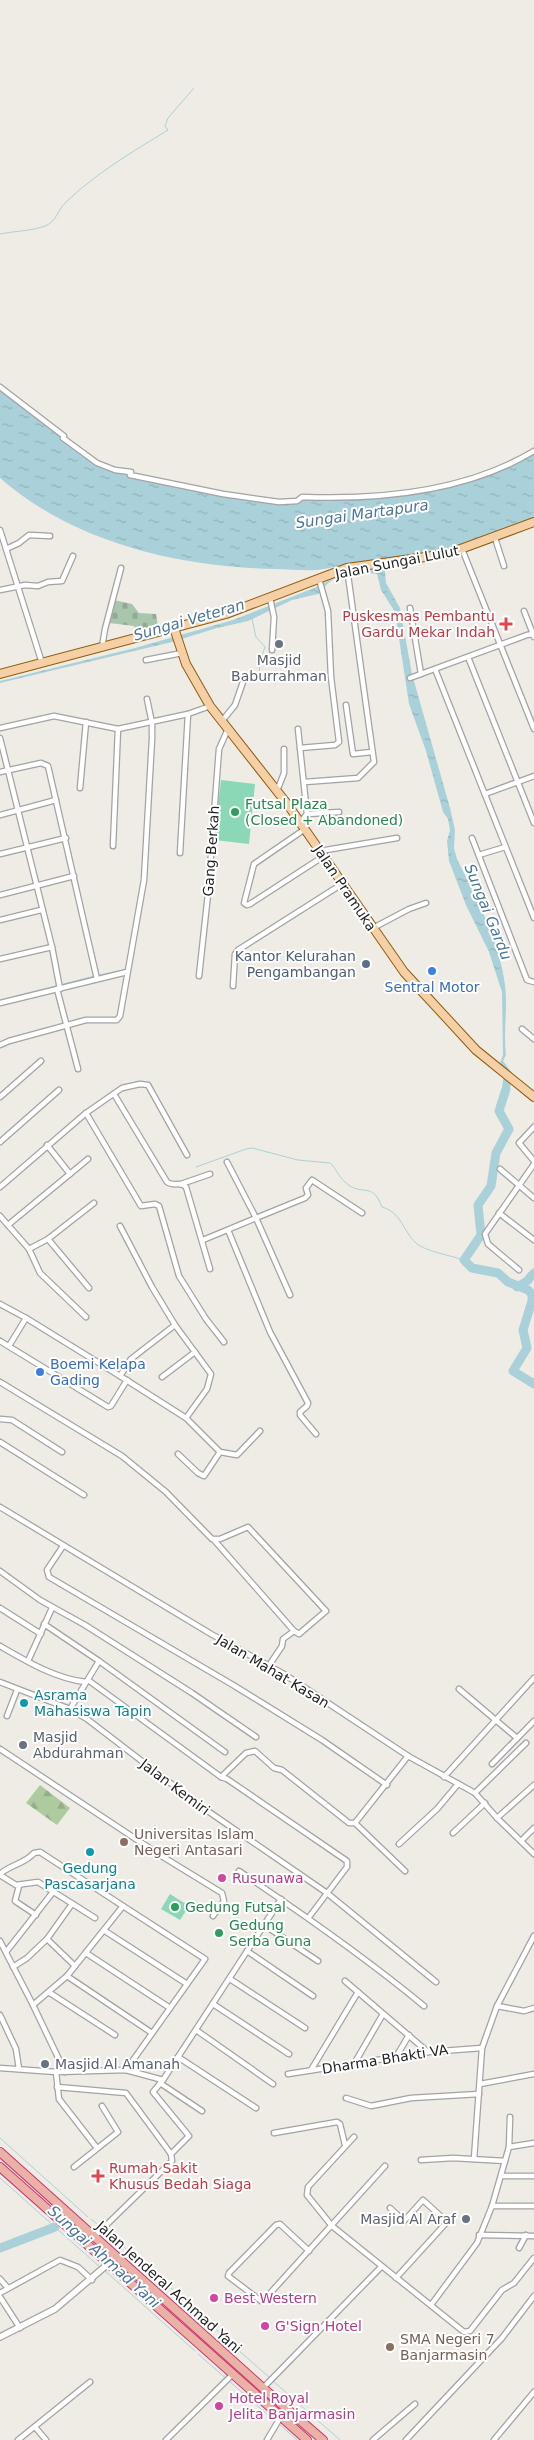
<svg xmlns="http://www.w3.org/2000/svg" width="534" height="2440" viewBox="0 0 534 2440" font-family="'DejaVu Sans',sans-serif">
<defs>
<pattern id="forest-firs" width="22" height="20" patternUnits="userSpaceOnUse" patternTransform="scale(1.25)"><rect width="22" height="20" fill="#adcb9e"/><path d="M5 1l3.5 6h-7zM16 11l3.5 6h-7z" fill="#94ae88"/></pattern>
<pattern id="cemetery-stones" width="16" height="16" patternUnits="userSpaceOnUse" patternTransform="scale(1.25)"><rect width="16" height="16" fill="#a9c6ac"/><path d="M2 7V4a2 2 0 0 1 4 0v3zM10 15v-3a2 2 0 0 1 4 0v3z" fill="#91aa94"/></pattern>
<pattern id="water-ripples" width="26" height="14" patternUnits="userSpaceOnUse" patternTransform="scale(1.25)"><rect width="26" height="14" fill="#aad1d9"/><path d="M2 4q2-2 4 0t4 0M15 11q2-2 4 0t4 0" fill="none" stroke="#92b3ba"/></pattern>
</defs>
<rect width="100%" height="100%" fill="#efece6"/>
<!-- forest -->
<path fill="url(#forest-firs)" d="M 40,1785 L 70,1808 L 57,1825 L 26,1803 Z"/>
<!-- cemetery -->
<path fill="url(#cemetery-stones)" d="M 114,600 L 132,604 L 139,613 L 156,614 L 158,626 L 136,632 L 134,626 L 109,623 Z"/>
<!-- pitch -->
<g fill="#8ad8b6">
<path d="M 221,780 L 255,784 L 249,844 L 214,840 Z"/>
<path d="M 170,1894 L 189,1906 L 180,1920 L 161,1909 Z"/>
</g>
<!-- water -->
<path fill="url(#water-ripples)" d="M 0,390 L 117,473 L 212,492 L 273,499 L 388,496 L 478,478 L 513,465 L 534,453 L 534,520 L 484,539 L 426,556 L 384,560 L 386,583 L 400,608 L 412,674 L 450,808 L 455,830 L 454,848 L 457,859 C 476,898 500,942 505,985 C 508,1009 503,1032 506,1055 L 503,1061 L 513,1074 L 510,1088 L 504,1100 L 499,1098 C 504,1087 501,1081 506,1070 L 500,1063 L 503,1055 L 502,992 L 489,952 L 466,905 L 449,861 L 447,841 L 450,830 L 448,819 L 443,812 L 426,751 L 409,704 L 395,612 L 381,590 L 377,574 L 367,573 L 336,578 L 329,582 L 318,594 L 292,600 L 248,621 L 217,628 L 172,642 L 0,683 L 0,681 L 135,648 L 233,620 L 314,588 L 335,578 L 370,571 L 372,569 L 369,561 C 351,562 334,568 317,570 C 303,571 289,569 275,569 C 179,567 74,543 0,478 Z"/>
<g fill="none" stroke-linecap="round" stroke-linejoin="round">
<!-- stream -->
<g stroke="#aad1d9" stroke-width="1">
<path d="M 0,234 C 15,231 31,231 45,226 C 56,222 58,210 65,203 C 95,174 132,152 168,130 L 165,126 L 168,118 L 194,88"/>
<path d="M 252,619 L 256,637 L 265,647 L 260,661 L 259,678"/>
<path d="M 99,975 L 120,971"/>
<path d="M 0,1000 L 95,976"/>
<path d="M 196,1167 L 246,1149 L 252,1148 L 298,1160 L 330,1163 C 336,1168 338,1176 345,1182 C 362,1198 372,1180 382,1207 C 402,1213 402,1230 416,1243 C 424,1251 453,1256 464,1260"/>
<path d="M 0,2138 L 88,2217"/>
<path d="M 0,2178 L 101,2268"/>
<path d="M 91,2219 L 151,2270 L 233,2345"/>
<path d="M 104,2270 L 195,2351"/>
<path d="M 237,2349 L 270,2378"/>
<path d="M 198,2354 L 276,2422"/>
<path d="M 273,2381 L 340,2440"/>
<path d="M 279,2424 L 297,2440"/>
</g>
<!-- river -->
<g stroke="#aad1d9" stroke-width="9">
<path d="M 506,1089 L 499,1111 L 509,1129 L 496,1153 L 491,1186 L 478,1205 L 481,1235 L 464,1260 L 472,1268 L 498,1273 L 508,1282 L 528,1290 L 532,1294 L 532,1301 L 523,1330 L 527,1348 L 513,1371 L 534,1384"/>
<path d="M 517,1287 L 527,1281 L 534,1273"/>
<path d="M 0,2248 L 55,2227"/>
</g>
<defs>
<g id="minor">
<path d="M 0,387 L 64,436 L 63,438 L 97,463 L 115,470 L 131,472 L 130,475 L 223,494 L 279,502 L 297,501 L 302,497 C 380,500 466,492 534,451"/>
<path d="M 0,530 L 42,663"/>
<path d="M 495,538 L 504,566"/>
<path d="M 6,549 L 19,543 L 29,535 L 50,536"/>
<path d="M 462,549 L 534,729"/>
<path d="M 0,590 L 25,585 L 38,586 L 48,582 L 62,581 L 73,556"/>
<path d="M 270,598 L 274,617 L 272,650"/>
<path d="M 410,608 L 421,674"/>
<path d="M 524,611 L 533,634"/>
<path d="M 102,647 L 105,629 L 121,568"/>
<path d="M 468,657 L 534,823"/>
<path d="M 146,660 L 182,653"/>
<path d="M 435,669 L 534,918"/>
<path d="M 410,678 L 527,635 L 533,634 L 534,637"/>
<path d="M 346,705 L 353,754 L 372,752"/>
<path d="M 222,721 L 235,705 L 243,682"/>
<path d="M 0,728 L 54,716 L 118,729 L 188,714 L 210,706"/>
<path d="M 298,729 L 307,814 L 300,822"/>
<path d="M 0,738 L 52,947 L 60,989"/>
<path d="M 300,748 L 335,745 L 339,742 L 331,677 L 328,611 L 319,579"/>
<path d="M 0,772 L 41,763 L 48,766 L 97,979"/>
<path d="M 305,782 L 358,778 L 374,762 L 347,568"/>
<path d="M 80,788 L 86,722"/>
<path d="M 277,791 L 284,773 L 284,749"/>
<path d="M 485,794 L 534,776"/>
<path d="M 307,814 L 339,812"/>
<path d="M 0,815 L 56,800"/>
<path d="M 305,829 L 254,864 L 244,903 L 247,905 L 250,904 L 324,856"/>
<path d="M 472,838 L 527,980 L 534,982"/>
<path d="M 113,846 L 118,729"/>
<path d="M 320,851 L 397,838"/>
<path d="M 180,853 L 188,714"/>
<path d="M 0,854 L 66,838"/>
<path d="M 479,855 L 505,847"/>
<path d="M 0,895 L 74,876"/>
<path d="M 0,920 L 41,910"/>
<path d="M 373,928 L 409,909 L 426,903"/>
<path d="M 0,959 L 52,947"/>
<path d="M 199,976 L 208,894 L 219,749 L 228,729"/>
<path d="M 233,986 L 235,954 L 238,950 L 342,884"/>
<path d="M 57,989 L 78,1069"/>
<path d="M 0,1003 L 127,972"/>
<path d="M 522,1029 L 534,1039"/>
<path d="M 0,1045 L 9,1041 L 86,1020 L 117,1020 L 120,1016 L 144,880 L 152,739 L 152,723 L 147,699"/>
<path d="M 114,1094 L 167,1182 C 174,1187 180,1181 186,1187 L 210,1269"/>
<path d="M 0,1097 L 41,1061"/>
<path d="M 86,1113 L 141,1206 L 155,1204 L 159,1206 L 179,1276 L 206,1319 L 224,1342"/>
<path d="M 534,1127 L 519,1143 L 534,1161"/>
<path d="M 0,1142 L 59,1090"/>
<path d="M 47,1145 L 70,1174"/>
<path d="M 227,1162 L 256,1218 L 305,1198 L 308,1195 L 306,1188 L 312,1180 L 362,1213"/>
<path d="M 500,1169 L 534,1198"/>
<path d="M 181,1184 L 210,1174"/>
<path d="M 0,1187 L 86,1113 L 122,1088 L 140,1084 L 148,1085 L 187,1155"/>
<path d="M 499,1213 L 534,1240"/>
<path d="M 0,1216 L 29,1249 L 40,1273 L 86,1317"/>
<path d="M 8,1225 L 88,1159"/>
<path d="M 228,1230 L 270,1332 L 308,1403 L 307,1406 L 300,1412 L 300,1415 L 316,1434"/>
<path d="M 48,1239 L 89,1288"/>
<path d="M 203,1240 L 256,1218 L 290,1295"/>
<path d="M 29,1249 L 48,1239 L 94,1203"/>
<path d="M 519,1270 L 488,1244 L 485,1234 L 534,1164"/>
<path d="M 0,1304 L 26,1318"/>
<path d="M 175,1325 L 211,1374 L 207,1389 L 186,1418"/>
<path d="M 0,1341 L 108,1407 L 111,1406 L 127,1380"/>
<path d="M 9,1346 L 26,1318 L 120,1376 L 131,1359 L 175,1325 L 152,1287 L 120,1226"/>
<path d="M 120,1376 L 186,1418 L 220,1452 L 204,1476 L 198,1473 L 178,1454"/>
<path d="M 162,1377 L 195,1352"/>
<path d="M 0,1382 L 122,1456 L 166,1492 L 212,1539 L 220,1539 L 248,1527 L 326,1611 L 299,1634 L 294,1631 L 283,1639 L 282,1646 L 268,1667"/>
<path d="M 0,1419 L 12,1420 L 62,1452"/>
<path d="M 0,1442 L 84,1495"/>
<path d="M 220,1452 L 237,1455 L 260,1431"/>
<path d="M 0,1507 L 211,1634 L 284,1674 L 408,1756 L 475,1793 L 497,1818 L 534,1785"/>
<path d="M 214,1540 L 294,1631"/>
<path d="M 63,1546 L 47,1570 L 49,1577 L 233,1685 L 322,1740 L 387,1785"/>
<path d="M 0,1571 L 40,1600 L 85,1625 L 192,1693 L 256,1737"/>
<path d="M 0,1608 L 41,1634"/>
<path d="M 44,1624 L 99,1661 L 225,1752"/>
<path d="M 0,1646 C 26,1661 56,1679 86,1682"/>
<path d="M 28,1661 L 52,1608"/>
<path d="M 88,1680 L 221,1777 L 227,1779 L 347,1861 L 347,1867 L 309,1917"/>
<path d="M 0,1682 L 70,1709 L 87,1719 L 199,1805 L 327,1893 L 436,1982"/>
<path d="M 459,1689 L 517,1738"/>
<path d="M 70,1709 L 99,1661"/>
<path d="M 7,1716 L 17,1690"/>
<path d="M 0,1749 L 160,1855 L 222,1893 L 224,1901 L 213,1916"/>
<path d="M 492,1764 L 534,1721"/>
<path d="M 221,1777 L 246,1753 L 255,1751 L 274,1768 L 282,1770 L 349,1823 L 355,1823"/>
<path d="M 444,1777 L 534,1678"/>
<path d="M 475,1793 L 526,1743"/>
<path d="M 497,1818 L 534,1854"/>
<path d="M 453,1833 L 485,1803"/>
<path d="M 521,1841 L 534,1828"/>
<path d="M 399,1844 L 437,1809 L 458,1784"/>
<path d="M 239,1871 C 303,1914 365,1957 424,2006"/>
<path d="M 405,1871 L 355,1823 L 408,1756"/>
<path d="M 0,1874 C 10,1865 26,1863 34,1853 L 40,1852 L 123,1906"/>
<path d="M 0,1875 L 16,1885 L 38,1882 L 95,1918"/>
<path d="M 19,1886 L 15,1901 L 36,1915"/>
<path d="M 72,1904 L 47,1939 L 75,1966"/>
<path d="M 264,1925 L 318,1961"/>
<path d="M 105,1931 L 187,1984"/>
<path d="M 0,1941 L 33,2005"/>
<path d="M 247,1951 L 313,1996"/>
<path d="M 6,1952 L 53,1892"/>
<path d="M 86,1953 L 170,2008"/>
<path d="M 13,1967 L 27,1958 L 47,1939"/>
<path d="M 67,1976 L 152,2033"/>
<path d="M 230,1979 L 305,2028"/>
<path d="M 345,1981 L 428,2052"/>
<path d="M 50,1993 L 115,2035"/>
<path d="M 213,2004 L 289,2054"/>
<path d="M 497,2006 L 524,2011 L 534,2008"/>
<path d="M 0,2015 L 16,2049 L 19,2069"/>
<path d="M 196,2030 L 273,2084"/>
<path d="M 178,2057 L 256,2108"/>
<path d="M 396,2057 L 409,2035"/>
<path d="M 354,2064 L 383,2014"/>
<path d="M 0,2068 L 56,2072 L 126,2070 L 163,2080"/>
<path d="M 311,2070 L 358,1992"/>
<path d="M 56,2072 L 59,2099 L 97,2148"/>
<path d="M 65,2072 L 33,2005 L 67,1976 L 123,1906 L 205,1959 L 126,2070"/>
<path d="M 288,2074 L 428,2052 L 482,2048"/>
<path d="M 160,2083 L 202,2111"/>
<path d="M 480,2084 L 534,2074"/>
<path d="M 57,2087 L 126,2093 L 171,2154"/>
<path d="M 346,2098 L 371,2106 L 411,2098 L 479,2094"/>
<path d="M 274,2133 L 337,2122 L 340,2124 L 345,2145"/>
<path d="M 354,2137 L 308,2187 L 307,2195 L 332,2226 L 464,2332 L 470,2331 L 502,2290 L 514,2283 L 534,2258"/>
<path d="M 509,2147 L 510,2117"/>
<path d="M 171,2154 L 189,2136 L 153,2092 L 163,2080 L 281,1899"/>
<path d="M 474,2159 L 482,2048 L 497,2006 L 534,1936"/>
<path d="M 421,2160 L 453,2158 L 505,2161"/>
<path d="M 74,2167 L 118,2132 L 102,2106"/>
<path d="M 502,2176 L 534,2176"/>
<path d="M 492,2206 L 534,2206"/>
<path d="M 390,2208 L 404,2221 L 423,2200 L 447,2222 L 396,2278"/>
<path d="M 479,2235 L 534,2236"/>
<path d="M 95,2236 L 172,2161 L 171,2154"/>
<path d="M 519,2248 L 526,2235"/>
<path d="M 309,2251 L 280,2224 L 276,2225 L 229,2273 L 228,2276 L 261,2301 L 264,2300 L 385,2166"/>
<path d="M 0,2279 L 8,2288"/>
<path d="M 0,2293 L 60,2260 L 78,2267 L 92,2280"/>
<path d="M 0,2297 L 20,2328"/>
<path d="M 431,2305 L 477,2243 L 492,2206 L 509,2147 L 534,2143"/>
<path d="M 263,2388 L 381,2267"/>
<path d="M 35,2427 L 46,2440"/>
<path d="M 18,2440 L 90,2382"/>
<path d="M 166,2440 L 232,2375"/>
<path d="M 267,2440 L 280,2418"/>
<path d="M 373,2440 L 415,2404"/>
<path d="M 406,2440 L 502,2338 L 534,2296"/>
<path d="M 494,2440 L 534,2392"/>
</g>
<path id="tertiary" d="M 0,2337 L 55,2309 L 108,2264"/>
<g id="primary">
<path d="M 174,628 L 186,664 L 210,706 L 288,805 L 404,972 L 476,1050 L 534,1097"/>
<path d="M 0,674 L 226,614 L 347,568 L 447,554 L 534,522"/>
</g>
<g id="trunk">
<path d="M 0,2152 L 263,2388 L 323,2440"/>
<path d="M 0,2167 L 307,2440"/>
</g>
</defs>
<!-- minor casing -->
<use href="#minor" stroke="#a3a3a3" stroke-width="7"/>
<!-- tertiary casing -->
<use href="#tertiary" stroke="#a3a3a3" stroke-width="8"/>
<!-- primary casing -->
<use href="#primary" stroke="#8f5d0c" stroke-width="10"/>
<!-- trunk casing -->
<use href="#trunk" stroke="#cd336f" stroke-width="10"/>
<!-- minor -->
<use href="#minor" stroke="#fff" stroke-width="4.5"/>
<!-- tertiary -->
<use href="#tertiary" stroke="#fff" stroke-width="5.5"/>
<!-- primary -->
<use href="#primary" stroke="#f5cfa6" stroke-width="8"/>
<!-- trunk -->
<use href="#trunk" stroke="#eab2a6" stroke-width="8"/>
</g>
<!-- markers -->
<g fill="#e0444e" stroke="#fff" stroke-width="2">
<path d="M503.5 616.5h5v5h5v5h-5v5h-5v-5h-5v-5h5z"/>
<path d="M95.5 2168.5h5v5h5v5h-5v5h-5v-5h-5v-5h5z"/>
</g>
<g fill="#6b7280" stroke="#fff" stroke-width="2">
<circle cx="279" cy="644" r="5"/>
<circle cx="23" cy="1745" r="5"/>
<circle cx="45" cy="2064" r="5"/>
<circle cx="466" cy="2219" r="5"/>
</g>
<g fill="#2e9e5b" stroke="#fff" stroke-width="2">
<circle cx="235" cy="812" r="5"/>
<circle cx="175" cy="1907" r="5"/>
<circle cx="219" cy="1933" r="5"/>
</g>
<circle fill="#5c6f8a" stroke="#fff" stroke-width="2" cx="366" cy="964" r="5"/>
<g fill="#3f7fe0" stroke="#fff" stroke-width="2">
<circle cx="432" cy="971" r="5"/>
<circle cx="40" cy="1372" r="5"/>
</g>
<g fill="#0f9aa8" stroke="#fff" stroke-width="2">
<circle cx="24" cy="1703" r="5"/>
<circle cx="90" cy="1852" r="5"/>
</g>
<g fill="#8d6e63" stroke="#fff" stroke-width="2">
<circle cx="124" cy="1842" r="5"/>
<circle cx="390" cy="2347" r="5"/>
</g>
<g fill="#d1479c" stroke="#fff" stroke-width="2">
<circle cx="222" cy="1878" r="5"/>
<circle cx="214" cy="2298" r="5"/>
<circle cx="265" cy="2326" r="5"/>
<circle cx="219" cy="2406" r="5"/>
</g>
<g text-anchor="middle" stroke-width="4" stroke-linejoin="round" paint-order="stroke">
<!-- street labels -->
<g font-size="14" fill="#1f1f1f" stroke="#fff">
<text transform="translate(397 562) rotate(-11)" y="5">Jalan Sungai Lulut</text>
<text transform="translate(211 851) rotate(-86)" y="5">Gang Berkah</text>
<text transform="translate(345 888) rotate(56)" y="5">Jalan Pramuka</text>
<text transform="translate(273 1671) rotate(31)" y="5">Jalan Mahat Kasan</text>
<text transform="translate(175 1787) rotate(37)" y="5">Jalan Kemiri</text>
<text transform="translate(385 2059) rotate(-9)" y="5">Dharma Bhakti VA</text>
<text transform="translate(169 2287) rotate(42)" y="5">Jalan Jenderal Achmad Yani</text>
</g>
<!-- health labels -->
<g font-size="14" fill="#be3a42" stroke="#fff" text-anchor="end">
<text x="495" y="621">Puskesmas Pembantu<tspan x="495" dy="16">Gardu Mekar Indah</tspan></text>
<text x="109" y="2173" text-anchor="start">Rumah Sakit<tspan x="109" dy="16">Khusus Bedah Siaga</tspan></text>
</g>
<!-- worship labels -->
<g font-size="14" fill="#5b616d" stroke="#fff" text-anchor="start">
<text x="279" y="665" text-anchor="middle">Masjid<tspan x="279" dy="16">Baburrahman</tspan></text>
<text x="33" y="1742">Masjid<tspan x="33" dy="16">Abdurahman</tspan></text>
<text x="55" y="2069">Masjid Al Amanah</text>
<text x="456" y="2224" text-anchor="end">Masjid Al Araf</text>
</g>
<!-- leisure labels -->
<g font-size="14" fill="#27864d" stroke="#fff" text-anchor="start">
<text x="245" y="809">Futsal Plaza<tspan x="245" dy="16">(Closed + Abandoned)</tspan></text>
<text x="185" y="1912">Gedung Futsal</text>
<text x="229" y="1930">Gedung<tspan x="229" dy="16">Serba Guna</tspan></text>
</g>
<!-- service labels -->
<g font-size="14" fill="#4e5e75" stroke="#fff" text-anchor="end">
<text x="356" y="961">Kantor Kelurahan<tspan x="356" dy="16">Pengambangan</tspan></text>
</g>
<!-- shop labels -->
<g font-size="14" fill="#366cbe" stroke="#fff">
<text x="432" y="992">Sentral Motor</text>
<text x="50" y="1369" text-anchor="start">Boemi Kelapa<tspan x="50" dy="16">Gading</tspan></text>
</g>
<!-- culture labels -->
<g font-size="14" fill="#0d838f" stroke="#fff" text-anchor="start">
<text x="34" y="1700">Asrama<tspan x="34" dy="16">Mahasiswa Tapin</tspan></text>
<text x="90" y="1873" text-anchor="middle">Gedung<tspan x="90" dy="16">Pascasarjana</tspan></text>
</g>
<!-- education labels -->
<g font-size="14" fill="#785e54" stroke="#fff" text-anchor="start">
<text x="134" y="1839">Universitas Islam<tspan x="134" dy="16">Negeri Antasari</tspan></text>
<text x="400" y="2344">SMA Negeri 7<tspan x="400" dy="16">Banjarmasin</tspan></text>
</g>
<!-- hotel labels -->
<g font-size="14" fill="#b23c85" stroke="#fff" text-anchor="start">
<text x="232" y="1883">Rusunawa</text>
<text x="224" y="2303">Best Western</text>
<text x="275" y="2331">G'Sign Hotel</text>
<text x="229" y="2403">Hotel Royal<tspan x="229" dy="16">Jelita Banjarmasin</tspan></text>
</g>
<!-- water labels -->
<g font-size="15" font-style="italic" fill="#4c7699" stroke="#fff">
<text transform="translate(362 514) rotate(-8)" y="5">Sungai Martapura</text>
<text transform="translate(189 620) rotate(-16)" y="5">Sungai Veteran</text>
<text transform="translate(488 912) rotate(68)" y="5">Sungai Gardu</text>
<text transform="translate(104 2257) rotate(42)" y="5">Sungai Ahmad Yani</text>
</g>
</g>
</svg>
